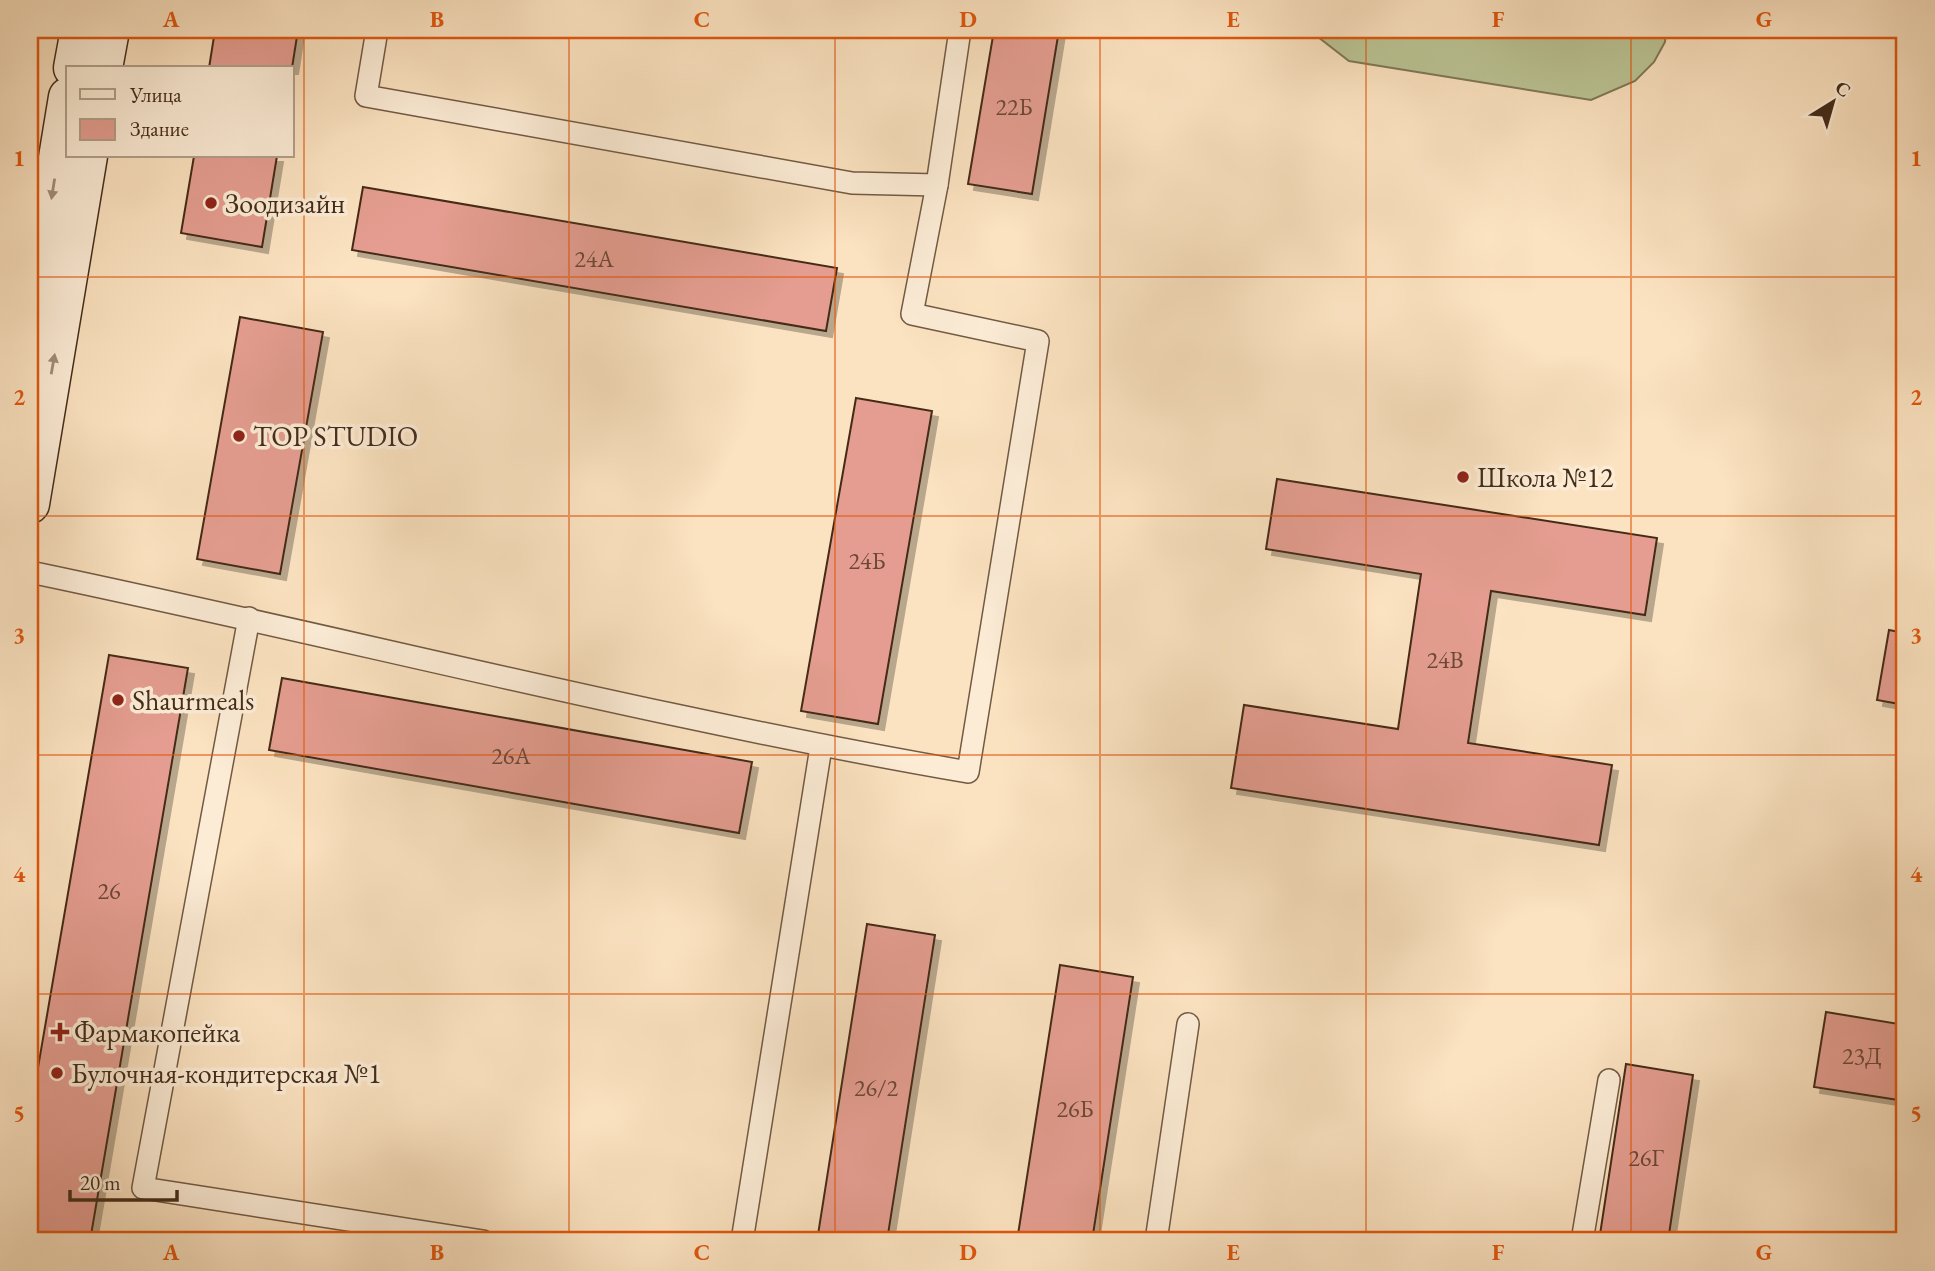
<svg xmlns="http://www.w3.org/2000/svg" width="1935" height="1271" viewBox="0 0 1935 1271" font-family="'EB Garamond',serif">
<defs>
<filter id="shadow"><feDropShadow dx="6" dy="6" stdDeviation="0" flood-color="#0004"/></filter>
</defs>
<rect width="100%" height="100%" fill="#fbe2c0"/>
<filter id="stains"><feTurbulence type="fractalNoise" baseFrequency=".00286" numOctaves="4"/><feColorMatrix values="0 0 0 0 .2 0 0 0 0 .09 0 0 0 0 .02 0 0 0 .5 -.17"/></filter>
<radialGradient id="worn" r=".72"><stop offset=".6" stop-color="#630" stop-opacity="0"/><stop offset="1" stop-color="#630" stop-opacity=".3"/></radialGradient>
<!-- garden -->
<path fill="#bbc495" stroke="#807857" stroke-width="2" d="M 1309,30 L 1666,30 L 1665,42 L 1654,62 L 1635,81 L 1591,100 L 1349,61 Z"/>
<!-- building -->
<g fill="#e49d90" stroke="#442c19" stroke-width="2" filter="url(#shadow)">
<path d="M 215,30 L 298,30 L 292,68 L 209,68 Z"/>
<path d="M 994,30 L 1059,30 L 1032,194 L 968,184 Z"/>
<path d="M 194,156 L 277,156 L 262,247 L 181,233 Z"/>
<path d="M 363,187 L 837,268 L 826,331 L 352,250 Z"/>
<path d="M 240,317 L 323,332 L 280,574 L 197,559 Z"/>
<path d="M 856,398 L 932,411 L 878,724 L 801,711 Z"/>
<path d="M 1277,479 L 1657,538 L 1645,615 L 1491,591 L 1468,743 L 1612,765 L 1599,845 L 1231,788 L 1244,705 L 1398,729 L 1421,574 L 1266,549 Z"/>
<path d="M 1889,630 L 1905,633 L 1905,705 L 1877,700 Z"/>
<path d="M 109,655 L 188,668 L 90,1241 L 30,1241 L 30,1114 Z"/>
<path d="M 282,678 L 752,762 L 739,833 L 269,750 Z"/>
<path d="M 867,924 L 935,935 L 887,1241 L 817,1241 Z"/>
<path d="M 1060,965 L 1133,977 L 1092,1241 L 1017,1241 Z"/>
<path d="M 1826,1012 L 1905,1025 L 1905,1101 L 1814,1087 Z"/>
<path d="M 1626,1064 L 1693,1075 L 1668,1241 L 1599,1241 Z"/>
<path d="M 111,1233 L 162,1241 L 110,1241 Z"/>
</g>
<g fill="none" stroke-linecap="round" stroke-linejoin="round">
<defs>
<g id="lane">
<path d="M 377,30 L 366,96 L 852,183 L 937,185 L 960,30"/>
<path d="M 30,572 C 342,637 654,718 968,772 L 1038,341 L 912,314 L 937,185"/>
<path d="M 249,618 L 143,1188 L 483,1241"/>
<path d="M 742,1241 L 821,747"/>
<path d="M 1156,1241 L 1188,1024"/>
<path d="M 1582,1241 L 1609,1080"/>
</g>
<g id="secondary">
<path d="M 73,68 L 80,30"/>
<path d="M 103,68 L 110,30"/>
<path d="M 30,328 L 68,97"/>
<path d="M 30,504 L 88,156"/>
</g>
</defs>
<!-- lane casing -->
<use href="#lane" stroke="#725a43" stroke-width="24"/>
<!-- secondary casing -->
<use href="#secondary" stroke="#442c19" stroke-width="41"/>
<!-- lane -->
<use href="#lane" stroke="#fcecd6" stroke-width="21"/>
<!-- secondary -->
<use href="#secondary" stroke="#fcecd6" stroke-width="38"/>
</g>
<!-- one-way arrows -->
<defs><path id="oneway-solid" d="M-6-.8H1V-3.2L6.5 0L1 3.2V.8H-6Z" transform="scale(1.75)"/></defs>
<g fill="#a08c78">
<use href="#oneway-solid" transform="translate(53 189) rotate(99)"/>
<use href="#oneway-solid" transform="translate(53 364) rotate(-80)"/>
</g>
<!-- grid -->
<path fill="none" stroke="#e0570d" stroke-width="2" stroke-opacity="0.55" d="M 304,30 L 304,1241M 569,30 L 569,1241M 835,30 L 835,1241M 1100,30 L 1100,1241M 1366,30 L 1366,1241M 1631,30 L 1631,1241M 30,277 L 1905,277M 30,516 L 1905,516M 30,755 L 1905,755M 30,994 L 1905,994"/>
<!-- markers -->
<g fill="#8f2418" stroke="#fcecd6" stroke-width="2.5">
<circle cx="211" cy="203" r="7"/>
<circle cx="239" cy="436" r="7"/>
<circle cx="1463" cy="477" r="7"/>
<circle cx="118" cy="700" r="7"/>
<path d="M56.5 1021.5h7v7h7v7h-7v7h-7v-7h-7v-7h7z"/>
<circle cx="57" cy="1073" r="7"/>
</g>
<g text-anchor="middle" stroke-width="7" stroke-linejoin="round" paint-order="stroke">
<!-- number labels -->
<g font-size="24" fill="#6c4837">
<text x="1014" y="115">22Б</text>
<text x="594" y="267">24А</text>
<text x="867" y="569">24Б</text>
<text x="1445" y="668">24В</text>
<text x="511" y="764">26А</text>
<text x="109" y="899">26</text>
<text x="1862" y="1064">23Д</text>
<text x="876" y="1096">26/2</text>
<text x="1075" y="1117">26Б</text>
<text x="1646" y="1166">26Г</text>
</g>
<!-- poi labels -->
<g font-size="28" fill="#442c19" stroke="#fcecd6" text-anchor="start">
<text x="225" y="213">Зоодизайн</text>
<text x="253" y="446">TOP STUDIO</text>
<text x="1477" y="487">Школа №12</text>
<text x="132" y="710">Shaurmeals</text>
<text x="74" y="1042">Фармакопейка</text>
<text x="71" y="1083">Булочная-кондитерская №1</text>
</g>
</g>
<!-- margin -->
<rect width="1935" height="1271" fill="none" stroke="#fbe2c0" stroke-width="77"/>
<!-- legend -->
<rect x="66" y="66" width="228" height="91" fill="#fcecd6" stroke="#b29f8a" stroke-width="2"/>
<rect x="80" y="89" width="35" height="10" fill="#fcecd6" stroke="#b29f8a" stroke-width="2"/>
<text x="130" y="102" font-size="21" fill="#442c19">Улица</text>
<rect x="80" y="119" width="35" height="21" fill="#e49d90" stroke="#b29f8a" stroke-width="2"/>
<text x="130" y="136" font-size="21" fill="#442c19">Здание</text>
<!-- north arrow -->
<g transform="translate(1833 102) rotate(37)" stroke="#fcecd6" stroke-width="5" paint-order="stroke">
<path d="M0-5L12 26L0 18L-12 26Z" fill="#442c19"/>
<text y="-10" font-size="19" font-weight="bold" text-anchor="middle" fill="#442c19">С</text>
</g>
<!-- scale -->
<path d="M70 1190v10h107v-10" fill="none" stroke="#442c19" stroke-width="3.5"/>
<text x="80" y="1190" font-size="21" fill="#442c19" stroke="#fcecd6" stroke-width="5" paint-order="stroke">20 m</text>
<rect x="38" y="38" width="1858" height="1194" fill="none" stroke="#e0570d" stroke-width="2.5"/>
<g font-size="23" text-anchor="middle" font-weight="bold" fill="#e0570d">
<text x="171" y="27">A</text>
<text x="437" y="27">B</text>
<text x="702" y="27">C</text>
<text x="968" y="27">D</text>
<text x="1233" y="27">E</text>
<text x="1498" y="27">F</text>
<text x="1764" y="27">G</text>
<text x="19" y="166">1</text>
<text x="1916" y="166">1</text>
<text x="19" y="405">2</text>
<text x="1916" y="405">2</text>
<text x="19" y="643">3</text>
<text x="1916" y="643">3</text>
<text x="19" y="882">4</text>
<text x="1916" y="882">4</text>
<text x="19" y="1121">5</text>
<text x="1916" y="1121">5</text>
<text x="171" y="1260">A</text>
<text x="437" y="1260">B</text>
<text x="702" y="1260">C</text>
<text x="968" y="1260">D</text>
<text x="1233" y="1260">E</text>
<text x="1498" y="1260">F</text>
<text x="1764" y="1260">G</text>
</g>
<rect width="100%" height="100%" filter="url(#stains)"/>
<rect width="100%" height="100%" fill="url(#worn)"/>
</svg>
